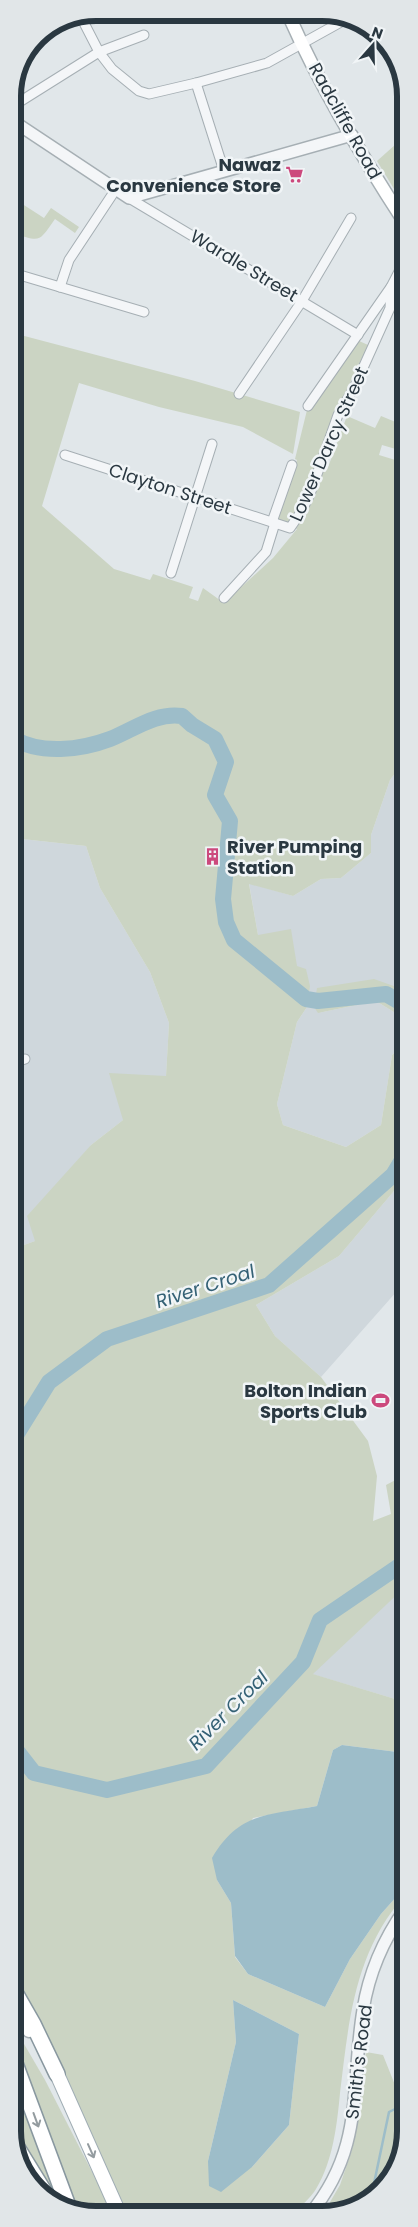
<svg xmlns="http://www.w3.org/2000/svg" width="418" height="2227" viewBox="0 0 418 2227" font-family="Poppins,sans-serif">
<rect width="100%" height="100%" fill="#e1e7ea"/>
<!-- built -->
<g fill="#cfd7dc">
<path d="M 405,760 L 405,990 L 402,989 L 318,1013 L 376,1001 L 397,1014 L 405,1025 L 405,1043 L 392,1055 L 381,1125 L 346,1147 L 283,1125 L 277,1104 L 297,1022 L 307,1007 L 297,967 L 258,935 L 249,883 L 293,896 L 321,879 L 341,878 L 371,853 L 371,835 L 390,780 Z"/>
<path d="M 13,838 L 86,846 L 100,888 L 150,972 L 169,1023 L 166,1076 L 123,1120 L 91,1145 L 35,1241 L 13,1249 Z"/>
<path d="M 405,1178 L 405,1282 L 321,1377 L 275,1336 L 256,1305 L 339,1256 Z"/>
<path d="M 405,1585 L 405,1702 L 312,1674 L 388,1600 Z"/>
</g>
<!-- green -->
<g fill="#cbd4c3" fill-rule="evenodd">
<path d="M 405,136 L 405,207 L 377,161 Z"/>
<path d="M 13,198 L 44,218 L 51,208 L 79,227 L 75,233 L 55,219 C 38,243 41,242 13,233 Z"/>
<path d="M 13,333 L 195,381 L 300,412 L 293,454 L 243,427 L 159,407 L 79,383 L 42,506 L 114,569 L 150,580 L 153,574 L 193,587 L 189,598 L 198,601 L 203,588 L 224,603 L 273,558 L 297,529 L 277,520 L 297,460 L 295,459 L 308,406 L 313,406 L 357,340 L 368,345 L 336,413 L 315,466 L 327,470 L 347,416 L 375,428 L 381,416 L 398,423 L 395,434 L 405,438 L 405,449 L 400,448 L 399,450 L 382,445 L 379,455 L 405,463 L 405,760 L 390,780 L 371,835 L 371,853 L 341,878 L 321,879 L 293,896 L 249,884 L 258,935 L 291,929 L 297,966 L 306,969 L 310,986 L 307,1007 L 297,1022 L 277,1104 L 283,1125 L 346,1147 L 381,1125 L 392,1055 L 405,1043 L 405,1178 L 339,1256 L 256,1305 L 275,1336 L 321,1377 L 368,1441 L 377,1476 L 373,1521 L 391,1514 L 386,1485 L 405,1475 L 405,1587 L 313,1674 L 405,1702 L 405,1753 L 342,1745 L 333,1750 L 317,1806 L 253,1818 L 217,1880 L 231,1903 L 235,1957 L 248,1974 L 325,2007 L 350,1959 L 381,1914 L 405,1887 L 405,1895 C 354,1953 349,2020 340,2093 C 337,2125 333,2161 316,2189 C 311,2198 300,2206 293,2214 L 126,2213 L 34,2014 L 13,1979 L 13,1249 L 35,1241 L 27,1216 L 91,1145 L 123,1120 L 109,1073 L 166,1076 L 169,1023 L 150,972 L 100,888 L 86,846 L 13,838 ZM 233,2000 L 299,2034 L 289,2125 L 252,2167 L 208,2161 L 236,2042 Z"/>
<path d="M 374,979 L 405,990 L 405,1025 L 397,1014 L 376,1001 L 318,1013 L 314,1007 L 317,988 Z"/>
<path d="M 13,2025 L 45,2080 L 113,2213 L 80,2213 L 74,2210 L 13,2043 Z"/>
<path d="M 366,2052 L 383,2055 L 399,2095 L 405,2094 L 405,2136 L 384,2186 L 332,2214 L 323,2214 L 340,2185 L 352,2150 Z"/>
<path d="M 13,2073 L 59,2201 L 55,2199 L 13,2131 Z"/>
</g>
<!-- water -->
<g fill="#9dbdc9">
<path d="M 342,1745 L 405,1753 L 405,1887 L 381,1914 L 350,1959 L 325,2007 L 248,1974 L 235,1956 L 231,1903 L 217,1880 L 212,1858 C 239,1812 269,1815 317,1806 L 333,1750 Z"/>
<path d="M 233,2000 L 299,2034 L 289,2125 L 252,2167 L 221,2192 L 209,2186 L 208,2161 L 236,2042 Z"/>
</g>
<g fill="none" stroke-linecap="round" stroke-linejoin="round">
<!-- stream -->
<path stroke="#9dbdc9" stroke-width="2.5" d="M 372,2193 L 389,2112 L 399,2107"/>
<!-- river -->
<g stroke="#9dbdc9" stroke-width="16">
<path d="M 13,738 C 40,755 81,750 110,739 C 133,730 156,712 182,716 L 192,725 L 215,739 L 226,762 L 215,795 L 230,821 L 223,899 L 226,922 L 234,940 L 306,999 L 318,1001 L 386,994 L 405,1005"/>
<path d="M 13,1440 L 49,1382 L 107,1339 L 269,1285 L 393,1175 L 405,1155"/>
<path d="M 13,1746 L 34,1773 L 107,1790 L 206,1766 L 303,1662 L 320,1620 L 405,1562"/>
</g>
<defs>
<g id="minor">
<path d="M 82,19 L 99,52 L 112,69 L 139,91 L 149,94 L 196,83 L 267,63 L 348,18"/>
<path d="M 196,83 L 224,171"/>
<path d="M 13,106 L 99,52 L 144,35"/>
<path d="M 129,198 L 358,335"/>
<path d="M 13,273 L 144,312"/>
<path d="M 60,287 L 69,260 L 116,189"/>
<path d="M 239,394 L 302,301 L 351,218"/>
<path d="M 308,406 L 391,287 L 405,260"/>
<path d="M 404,414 L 405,413"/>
<path d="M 65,455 L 290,528 L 301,512 L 310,494 L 338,415 L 354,388 L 390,308 L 391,287"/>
<path d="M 272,522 L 292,465"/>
<path d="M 171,573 L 212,444"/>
<path d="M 224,598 L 266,552 L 275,523"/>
<path d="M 13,1063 L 25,1059"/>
</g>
<g id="tertiary">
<path d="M 13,121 L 129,198 L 352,135"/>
<path d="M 310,2214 C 365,2147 350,2088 363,2010 C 369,1972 383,1940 405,1909"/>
</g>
<g id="secondary">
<path d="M 289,16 C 321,88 362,157 405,223"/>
<path d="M 13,2006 L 29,2031"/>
</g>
<path id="primary" d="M 57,2074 L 119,2213"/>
<g id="trunk">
<path d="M 13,1989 L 33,2024 L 57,2074"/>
<path d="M 13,2058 L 68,2206"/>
<path d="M 13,2141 L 45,2193"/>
</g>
</defs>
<!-- minor casing -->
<use href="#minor" stroke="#a6afb4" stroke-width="11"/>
<!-- tertiary casing -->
<use href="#tertiary" stroke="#a6afb4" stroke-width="14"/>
<!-- secondary casing -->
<use href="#secondary" stroke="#a6afb4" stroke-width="15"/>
<!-- primary casing -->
<use href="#primary" stroke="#a1aeb5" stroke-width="16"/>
<!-- trunk casing -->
<use href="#trunk" stroke="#8998a0" stroke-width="18"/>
<!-- minor -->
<use href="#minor" stroke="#f4f6f8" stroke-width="9"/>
<!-- tertiary -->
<use href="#tertiary" stroke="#f4f6f8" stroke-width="11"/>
<!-- secondary -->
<use href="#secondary" stroke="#fff" stroke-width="12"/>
<!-- primary -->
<use href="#primary" stroke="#fff" stroke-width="14"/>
<!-- trunk -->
<use href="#trunk" stroke="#fff" stroke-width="15"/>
</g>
<!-- one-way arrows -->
<defs><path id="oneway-shaft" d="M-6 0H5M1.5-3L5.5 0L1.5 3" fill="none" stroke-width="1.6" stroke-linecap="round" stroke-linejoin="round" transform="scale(1.25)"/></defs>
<g stroke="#949ca0">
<use href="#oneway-shaft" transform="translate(36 2120) rotate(70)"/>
<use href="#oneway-shaft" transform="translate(91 2151) rotate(66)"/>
</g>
<!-- icons -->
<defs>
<symbol id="supermarket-bare" viewBox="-9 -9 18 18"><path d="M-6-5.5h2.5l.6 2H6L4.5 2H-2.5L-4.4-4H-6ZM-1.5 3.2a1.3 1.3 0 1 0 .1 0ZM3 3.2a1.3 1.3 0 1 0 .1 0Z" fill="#cc497d" stroke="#f1f5f7" stroke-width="2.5" paint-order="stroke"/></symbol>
<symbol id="building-bare" viewBox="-9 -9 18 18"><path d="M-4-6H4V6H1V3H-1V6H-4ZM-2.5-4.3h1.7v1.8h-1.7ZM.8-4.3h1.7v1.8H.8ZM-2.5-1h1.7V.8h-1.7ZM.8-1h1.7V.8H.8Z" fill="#cc497d" stroke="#f1f5f7" stroke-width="2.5" paint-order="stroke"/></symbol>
<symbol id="stadium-bare" viewBox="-9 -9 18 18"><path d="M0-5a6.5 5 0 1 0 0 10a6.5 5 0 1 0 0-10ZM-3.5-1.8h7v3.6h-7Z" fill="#cc497d" stroke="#f1f5f7" stroke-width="2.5" paint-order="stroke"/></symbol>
</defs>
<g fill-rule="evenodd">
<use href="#supermarket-bare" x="282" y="162" width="25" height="25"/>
<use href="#building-bare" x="200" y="844" width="25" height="25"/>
<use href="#stadium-bare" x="368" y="1388" width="25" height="25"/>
</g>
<g text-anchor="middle" stroke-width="5" stroke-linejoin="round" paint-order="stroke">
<!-- street labels -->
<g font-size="18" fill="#2a3841" stroke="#f1f5f7">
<text transform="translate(345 121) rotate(61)" y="6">Radcliffe Road</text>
<text transform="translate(244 266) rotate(31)" y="6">Wardle Street</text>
<text transform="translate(329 444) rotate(-66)" y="6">Lower Darcy Street</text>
<text transform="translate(170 489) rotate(18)" y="6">Clayton Street</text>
<text transform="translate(359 2062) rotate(-83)" y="6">Smith's Road</text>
</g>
<!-- poi labels -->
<g font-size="18" font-weight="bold" fill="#2a3841" stroke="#f1f5f7" text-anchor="end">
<text x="281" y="171">Nawaz<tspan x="281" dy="21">Convenience Store</tspan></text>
<text x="227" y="853" text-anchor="start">River Pumping<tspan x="227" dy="21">Station</tspan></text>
<text x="367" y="1397">Bolton Indian<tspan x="367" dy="21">Sports Club</tspan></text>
</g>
<!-- water labels -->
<g font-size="19" font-style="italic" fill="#346175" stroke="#f1f5f7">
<text transform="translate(205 1286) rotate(-18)" y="7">River Croal</text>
<text transform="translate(228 1710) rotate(-45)" y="7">River Croal</text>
</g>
</g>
<!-- crop -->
<path d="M0 0H418V2227H0ZM96 21H322A75 75 0 0 1 397 96V2131A75 75 0 0 1 322 2206H96A75 75 0 0 1 21 2131V96A75 75 0 0 1 96 21Z" fill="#e1e6e8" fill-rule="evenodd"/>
<path fill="none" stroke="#2a3841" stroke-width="6" d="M96 21H322A75 75 0 0 1 397 96V2131A75 75 0 0 1 322 2206H96A75 75 0 0 1 21 2131V96A75 75 0 0 1 96 21Z"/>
<!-- north arrow -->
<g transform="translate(373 45) rotate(20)" stroke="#f1f5f7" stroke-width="4" paint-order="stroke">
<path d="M0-4L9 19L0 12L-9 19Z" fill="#2a3841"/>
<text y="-8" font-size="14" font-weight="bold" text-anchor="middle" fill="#2a3841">N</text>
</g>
</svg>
